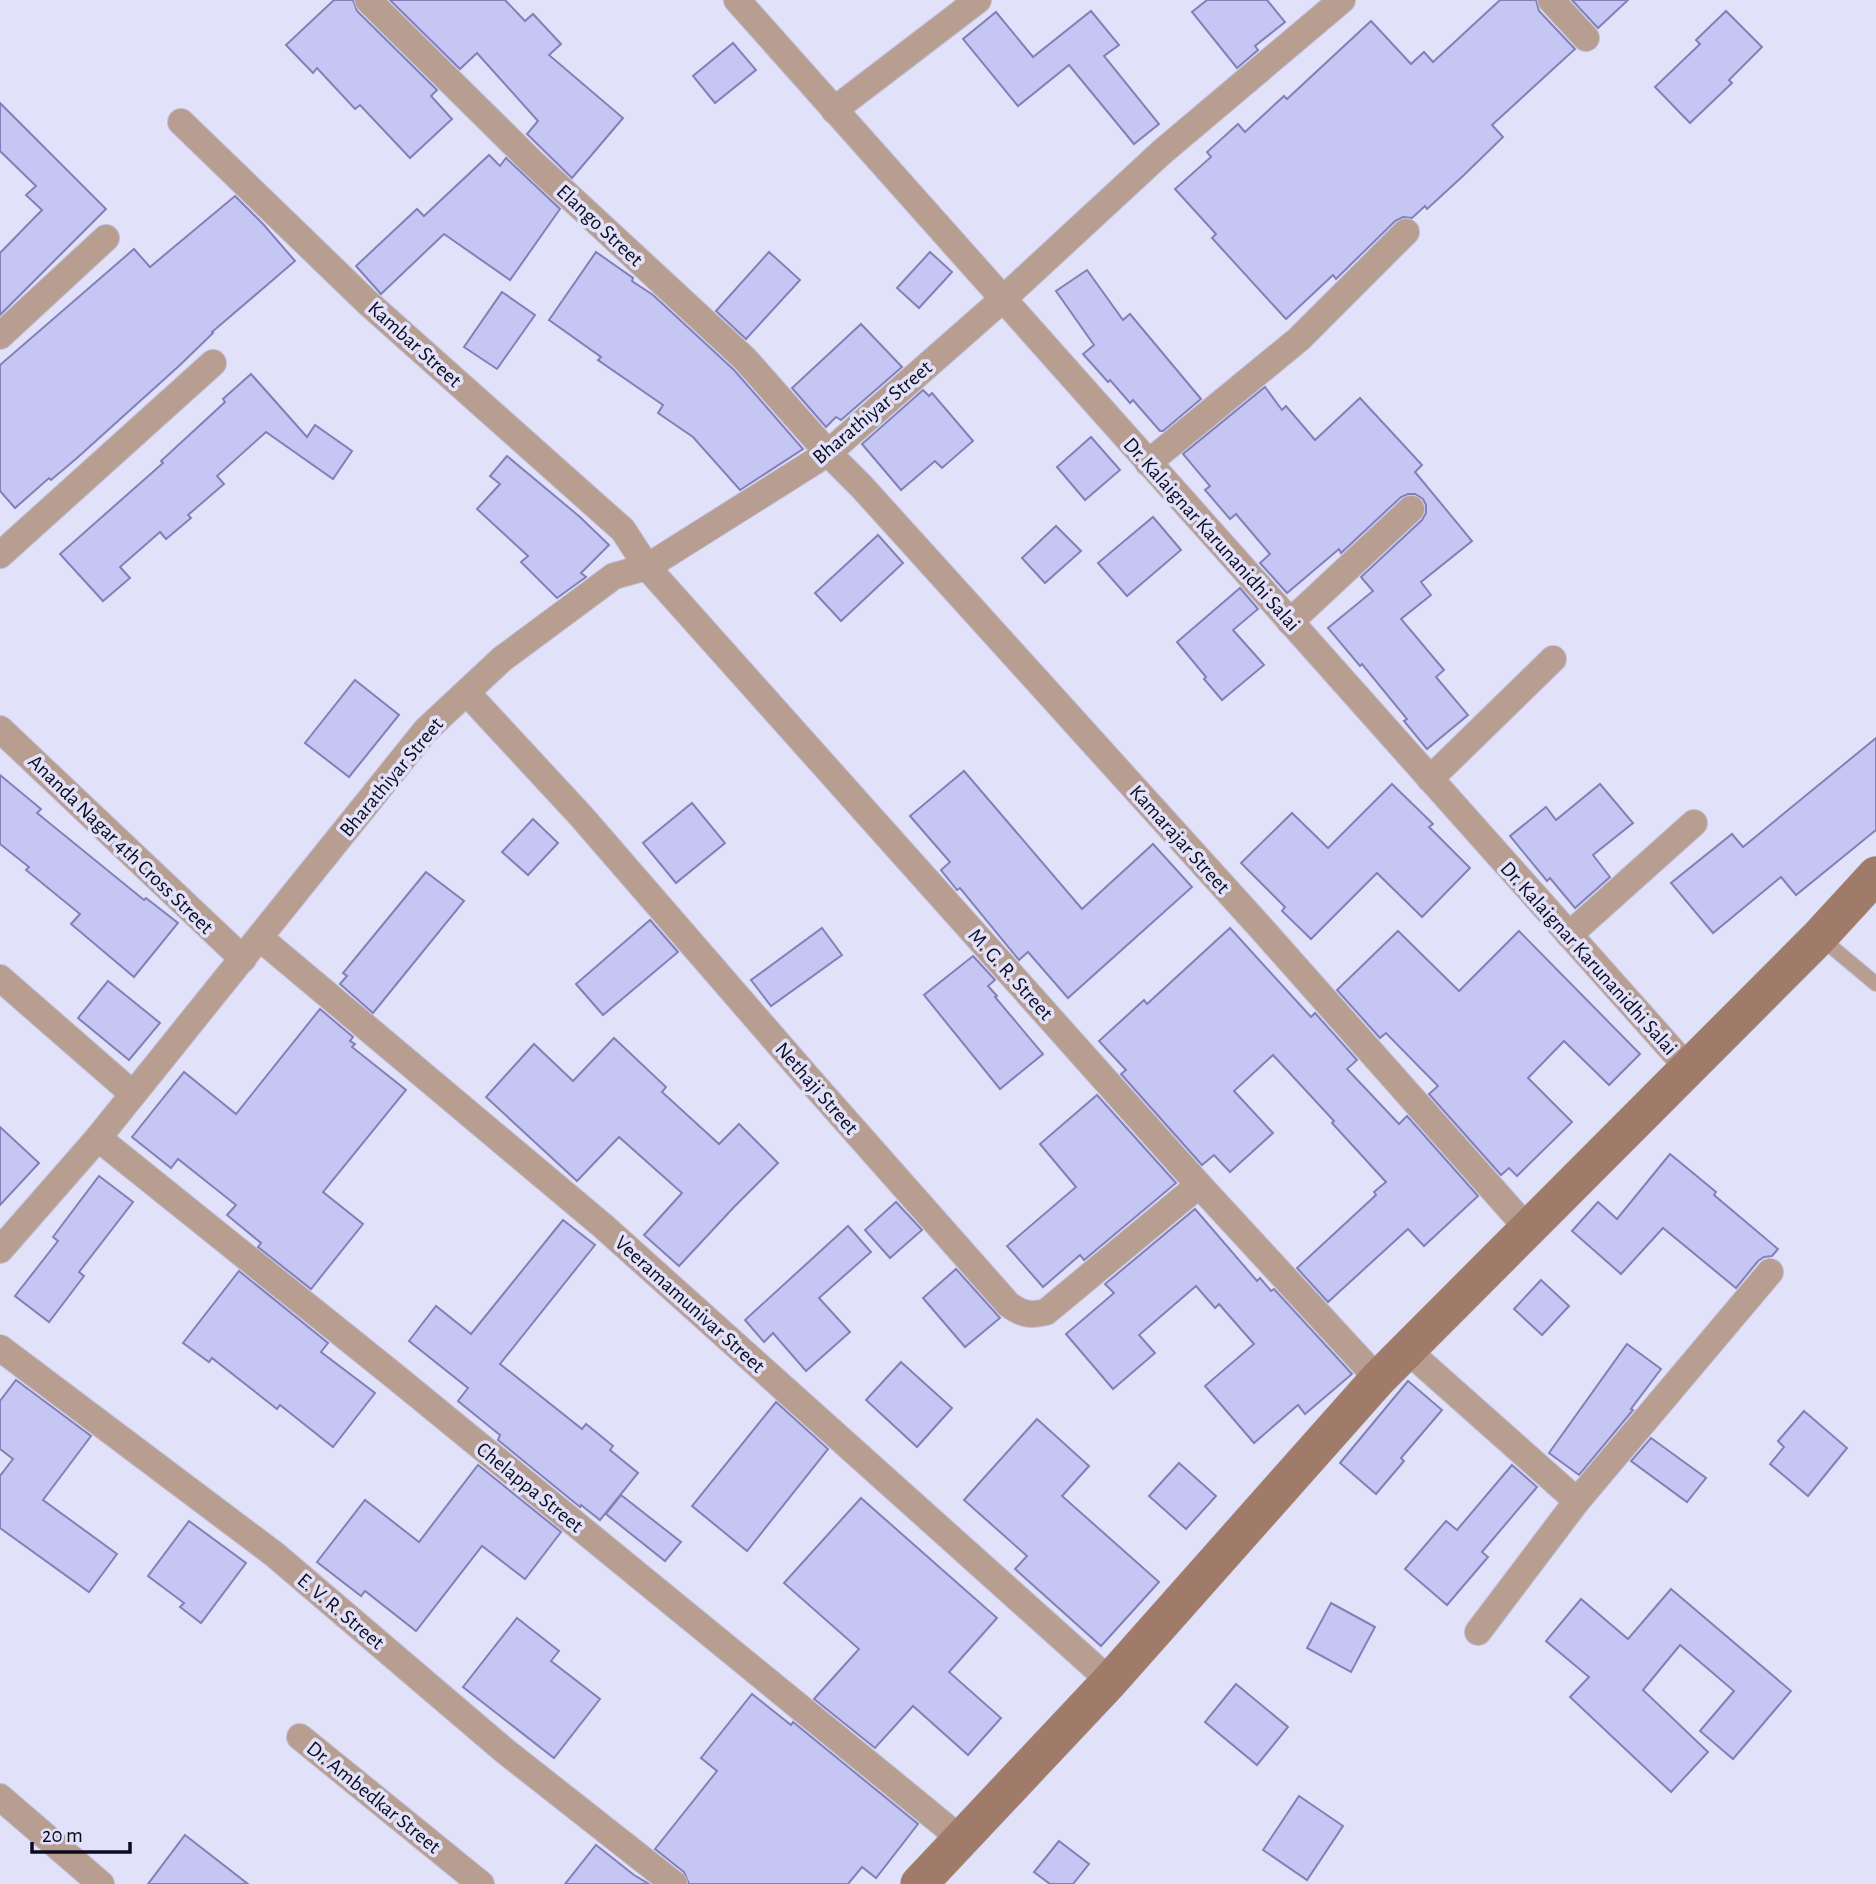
<svg xmlns="http://www.w3.org/2000/svg" width="1876" height="1884" viewBox="0 0 1876 1884" font-family="'Alegreya Sans',sans-serif">
<rect width="100%" height="100%" fill="#e1e1fa"/>
<!-- building -->
<g fill="#c6c6f5" stroke="#8280b7" stroke-width="2">
<path d="M 334,0 L 353,0 L 357,11 L 437,90 L 431,96 L 452,119 L 410,158 L 360,105 L 355,109 L 317,68 L 313,73 L 286,45 Z"/>
<path d="M 390,0 L 505,0 L 525,21 L 533,14 L 561,44 L 549,55 L 623,118 L 572,178 L 527,134 L 538,121 L 477,53 L 460,69 Z"/>
<path d="M 1207,0 L 1267,0 L 1285,22 L 1255,46 L 1258,50 L 1237,68 L 1192,12 Z"/>
<path d="M 1500,0 L 1536,0 L 1539,11 L 1575,49 L 1492,125 L 1503,137 L 1464,175 L 1427,209 L 1425,206 L 1412,218 L 1403,217 L 1395,221 L 1336,279 L 1333,275 L 1286,319 L 1212,238 L 1216,234 L 1175,189 L 1211,157 L 1207,152 L 1238,124 L 1245,132 L 1284,96 L 1287,99 L 1371,21 L 1411,64 L 1424,52 L 1433,62 Z"/>
<path d="M 1572,0 L 1628,0 L 1598,28 Z"/>
<path d="M 1091,11 L 1119,45 L 1104,56 L 1159,124 L 1134,144 L 1069,65 L 1018,106 L 963,39 L 996,12 L 1033,57 Z"/>
<path d="M 1726,11 L 1762,47 L 1729,80 L 1732,83 L 1690,123 L 1655,87 L 1700,44 L 1696,40 Z"/>
<path d="M 733,43 L 756,70 L 715,103 L 693,76 Z"/>
<path d="M 0,103 L 106,209 L 0,315 L 0,253 L 42,210 L 26,195 L 36,186 L 0,151 Z"/>
<path d="M 489,155 L 500,166 L 506,158 L 560,209 L 510,280 L 444,234 L 381,294 L 356,266 L 417,209 L 424,216 Z"/>
<path d="M 235,196 L 263,224 L 295,261 L 212,332 L 213,333 L 180,365 L 77,458 L 51,480 L 49,478 L 15,508 L 0,491 L 0,365 L 134,249 L 150,267 Z"/>
<path d="M 596,252 L 633,278 L 632,281 L 653,295 L 734,370 L 803,449 L 740,490 L 693,437 L 658,413 L 663,405 L 598,360 L 601,357 L 549,320 Z"/>
<path d="M 769,252 L 800,280 L 746,339 L 716,311 Z"/>
<path d="M 930,252 L 952,272 L 919,308 L 897,288 Z"/>
<path d="M 1087,270 L 1123,320 L 1130,314 L 1201,399 L 1163,431 L 1160,431 L 1133,400 L 1130,403 L 1110,380 L 1108,382 L 1083,354 L 1094,345 L 1056,291 Z"/>
<path d="M 502,292 L 535,315 L 497,369 L 464,347 Z"/>
<path d="M 861,324 L 902,367 L 841,420 L 836,417 L 826,427 L 792,388 Z"/>
<path d="M 251,374 L 307,437 L 315,425 L 352,451 L 333,479 L 266,432 L 217,476 L 224,484 L 188,515 L 191,518 L 166,539 L 160,532 L 120,567 L 130,578 L 103,601 L 60,554 L 163,463 L 161,461 L 225,402 L 223,399 Z"/>
<path d="M 1265,387 L 1282,410 L 1286,406 L 1315,440 L 1360,398 L 1422,465 L 1415,472 L 1472,541 L 1421,582 L 1431,595 L 1401,619 L 1444,670 L 1436,677 L 1468,715 L 1427,749 L 1404,721 L 1407,719 L 1362,664 L 1360,666 L 1328,628 L 1373,591 L 1361,577 L 1422,520 L 1426,513 L 1426,505 L 1423,499 L 1415,494 L 1408,494 L 1401,497 L 1341,553 L 1339,549 L 1287,593 L 1260,563 L 1270,554 L 1236,514 L 1230,519 L 1205,490 L 1210,486 L 1183,454 Z"/>
<path d="M 923,390 L 929,396 L 932,393 L 973,441 L 942,468 L 935,461 L 901,490 L 862,444 Z"/>
<path d="M 1091,437 L 1120,470 L 1085,500 L 1057,467 Z"/>
<path d="M 507,456 L 580,517 L 609,545 L 581,573 L 586,577 L 557,598 L 521,562 L 528,556 L 477,509 L 500,484 L 490,476 Z"/>
<path d="M 1153,517 L 1181,550 L 1127,596 L 1098,563 Z"/>
<path d="M 1056,526 L 1081,551 L 1045,583 L 1022,558 Z"/>
<path d="M 878,535 L 903,563 L 841,621 L 815,593 Z"/>
<path d="M 1240,588 L 1258,609 L 1233,630 L 1264,665 L 1222,700 L 1204,679 L 1206,677 L 1177,642 Z"/>
<path d="M 355,680 L 399,715 L 349,777 L 305,743 Z"/>
<path d="M 1876,738 L 1876,830 L 1796,895 L 1781,877 L 1713,933 L 1671,883 L 1732,834 L 1743,847 Z"/>
<path d="M 964,771 L 1082,909 L 1153,844 L 1192,887 L 1068,998 L 1028,952 L 1019,960 L 960,888 L 957,890 L 941,870 L 950,862 L 910,816 Z"/>
<path d="M 0,775 L 41,809 L 37,813 L 144,900 L 146,898 L 178,923 L 134,977 L 71,924 L 80,914 L 26,870 L 29,867 L 0,844 Z"/>
<path d="M 1392,784 L 1433,824 L 1429,827 L 1470,868 L 1422,917 L 1377,873 L 1311,939 L 1282,911 L 1285,907 L 1241,863 L 1292,813 L 1328,848 Z"/>
<path d="M 1600,784 L 1633,823 L 1593,855 L 1610,877 L 1575,908 L 1550,878 L 1547,881 L 1510,836 L 1546,807 L 1556,820 Z"/>
<path d="M 692,803 L 725,843 L 676,883 L 643,843 Z"/>
<path d="M 533,819 L 558,843 L 528,875 L 502,852 Z"/>
<path d="M 426,872 L 464,901 L 373,1013 L 340,984 L 347,976 L 343,973 Z"/>
<path d="M 650,920 L 678,952 L 603,1015 L 576,984 Z"/>
<path d="M 822,928 L 842,955 L 771,1006 L 751,980 Z"/>
<path d="M 1230,928 L 1311,1017 L 1315,1013 L 1357,1060 L 1347,1069 L 1399,1124 L 1407,1116 L 1478,1196 L 1424,1246 L 1408,1229 L 1328,1302 L 1297,1268 L 1376,1195 L 1374,1192 L 1386,1182 L 1332,1123 L 1334,1121 L 1273,1055 L 1234,1091 L 1273,1133 L 1230,1172 L 1214,1155 L 1202,1165 L 1121,1074 L 1126,1070 L 1099,1041 L 1144,1000 L 1147,1004 Z"/>
<path d="M 1398,931 L 1459,991 L 1519,931 L 1640,1054 L 1609,1085 L 1564,1041 L 1528,1078 L 1572,1122 L 1517,1176 L 1509,1168 L 1501,1175 L 1429,1094 L 1438,1086 L 1386,1033 L 1380,1038 L 1337,990 Z"/>
<path d="M 973,956 L 995,980 L 988,986 L 997,996 L 995,997 L 1043,1054 L 1000,1089 L 924,995 Z"/>
<path d="M 108,981 L 160,1023 L 129,1060 L 78,1018 Z"/>
<path d="M 320,1009 L 353,1037 L 350,1041 L 355,1044 L 352,1047 L 406,1090 L 323,1192 L 363,1224 L 311,1289 L 258,1247 L 261,1243 L 227,1215 L 236,1205 L 178,1159 L 171,1168 L 132,1137 L 184,1072 L 236,1114 Z"/>
<path d="M 614,1038 L 666,1087 L 662,1092 L 719,1144 L 739,1124 L 778,1163 L 734,1207 L 679,1266 L 644,1235 L 682,1193 L 619,1137 L 577,1181 L 486,1097 L 534,1044 L 573,1081 Z"/>
<path d="M 1097,1095 L 1176,1183 L 1084,1260 L 1080,1255 L 1043,1287 L 1007,1246 L 1076,1187 L 1040,1144 Z"/>
<path d="M 0,1127 L 39,1163 L 0,1205 Z"/>
<path d="M 1670,1154 L 1716,1192 L 1714,1195 L 1778,1249 L 1772,1256 L 1764,1257 L 1758,1261 L 1736,1288 L 1663,1228 L 1621,1274 L 1572,1231 L 1598,1202 L 1617,1219 Z"/>
<path d="M 99,1176 L 133,1202 L 79,1272 L 84,1276 L 49,1322 L 15,1296 L 58,1241 L 53,1237 Z"/>
<path d="M 896,1202 L 922,1230 L 890,1258 L 865,1230 Z"/>
<path d="M 1195,1209 L 1257,1281 L 1260,1278 L 1271,1291 L 1274,1289 L 1352,1374 L 1305,1414 L 1298,1405 L 1254,1443 L 1205,1386 L 1254,1344 L 1219,1304 L 1215,1308 L 1196,1286 L 1139,1335 L 1155,1353 L 1113,1389 L 1066,1334 L 1114,1293 L 1105,1284 Z"/>
<path d="M 563,1220 L 595,1245 L 500,1364 L 582,1429 L 586,1424 L 613,1446 L 610,1450 L 638,1473 L 600,1520 L 581,1505 L 580,1507 L 498,1440 L 500,1435 L 458,1401 L 468,1388 L 409,1341 L 436,1306 L 471,1334 Z"/>
<path d="M 848,1226 L 871,1252 L 819,1298 L 850,1332 L 806,1371 L 773,1333 L 764,1342 L 745,1320 Z"/>
<path d="M 956,1269 L 1000,1318 L 965,1347 L 923,1298 Z"/>
<path d="M 239,1271 L 328,1343 L 321,1352 L 375,1393 L 333,1447 L 280,1405 L 277,1409 L 212,1358 L 209,1362 L 183,1343 Z"/>
<path d="M 1541,1280 L 1569,1306 L 1542,1335 L 1514,1309 Z"/>
<path d="M 1627,1344 L 1661,1369 L 1631,1409 L 1633,1410 L 1579,1475 L 1549,1453 Z"/>
<path d="M 901,1362 L 952,1408 L 917,1447 L 866,1400 Z"/>
<path d="M 16,1380 L 91,1436 L 43,1500 L 117,1554 L 89,1592 L 0,1528 L 0,1476 L 13,1459 L 0,1449 L 0,1401 Z"/>
<path d="M 1408,1381 L 1442,1410 L 1401,1458 L 1404,1461 L 1376,1494 L 1340,1463 Z"/>
<path d="M 776,1402 L 828,1449 L 747,1551 L 692,1506 Z"/>
<path d="M 1804,1411 L 1847,1448 L 1808,1496 L 1770,1464 L 1784,1447 L 1778,1441 Z"/>
<path d="M 1037,1419 L 1089,1466 L 1062,1496 L 1159,1582 L 1101,1646 L 1015,1569 L 1027,1556 L 964,1500 Z"/>
<path d="M 1651,1438 L 1706,1478 L 1687,1502 L 1631,1461 Z"/>
<path d="M 1179,1463 L 1216,1496 L 1186,1529 L 1149,1496 Z"/>
<path d="M 478,1465 L 561,1532 L 525,1579 L 482,1546 L 416,1631 L 365,1591 L 361,1596 L 317,1562 L 365,1500 L 419,1542 Z"/>
<path d="M 1512,1465 L 1537,1487 L 1482,1552 L 1488,1557 L 1447,1605 L 1405,1569 L 1446,1521 L 1457,1530 Z"/>
<path d="M 621,1495 L 681,1542 L 665,1561 L 606,1514 Z"/>
<path d="M 861,1498 L 997,1618 L 949,1672 L 1001,1718 L 968,1755 L 913,1706 L 875,1748 L 814,1699 L 859,1649 L 784,1583 Z"/>
<path d="M 189,1521 L 246,1563 L 201,1623 L 180,1607 L 184,1603 L 148,1576 Z"/>
<path d="M 1671,1589 L 1791,1691 L 1733,1759 L 1700,1731 L 1734,1691 L 1680,1645 L 1643,1690 L 1708,1752 L 1671,1792 L 1570,1697 L 1589,1677 L 1546,1641 L 1581,1599 L 1628,1639 Z"/>
<path d="M 1331,1603 L 1375,1627 L 1351,1672 L 1307,1648 Z"/>
<path d="M 517,1618 L 559,1651 L 551,1661 L 600,1699 L 554,1758 L 463,1687 Z"/>
<path d="M 1236,1684 L 1288,1727 L 1257,1765 L 1205,1722 Z"/>
<path d="M 752,1694 L 791,1725 L 793,1722 L 918,1824 L 876,1878 L 862,1867 L 848,1884 L 689,1884 L 684,1872 L 655,1849 L 717,1771 L 701,1758 Z"/>
<path d="M 1299,1796 L 1343,1826 L 1307,1880 L 1263,1850 Z"/>
<path d="M 185,1835 L 248,1884 L 148,1884 Z"/>
<path d="M 1059,1841 L 1089,1864 L 1073,1884 L 1050,1884 L 1034,1872 Z"/>
<path d="M 596,1845 L 634,1875 L 649,1884 L 565,1884 Z"/>
</g>
<g fill="none" stroke-linecap="round" stroke-linejoin="round">
<defs>
<path id="lane" d="M 1821,938 L 1876,984"/>
<g id="street">
<path d="M 368,0 L 531,161 L 745,359 L 828,453 L 862,487 L 1261,928 L 1528,1229"/>
<path d="M 737,0 L 1688,1068"/>
<path d="M 1551,0 L 1586,38"/>
<path d="M 834,110 L 978,0"/>
<path d="M 181,122 L 367,302 L 623,530 L 647,567 L 1199,1185 L 1378,1379"/>
<path d="M 0,336 L 106,238"/>
<path d="M 1148,463 L 1299,339 L 1406,232"/>
<path d="M 0,555 L 213,363"/>
<path d="M 1290,622 L 1411,509"/>
<path d="M 467,693 L 581,816 L 809,1079 L 1008,1304 C 1021,1314 1030,1316 1046,1312 L 1199,1185"/>
<path d="M 0,729 L 243,959"/>
<path d="M 1430,779 L 1553,659"/>
<path d="M 1569,935 L 1694,823"/>
<path d="M 260,938 L 603,1226 L 1110,1681"/>
<path d="M 0,978 L 133,1094"/>
<path d="M 98,1138 L 392,1374 L 961,1839"/>
<path d="M 0,1250 L 98,1138 L 426,730 L 502,659 L 614,576 L 647,567 L 828,453 L 1003,299 L 1162,152 L 1342,0"/>
<path d="M 0,1348 L 274,1554 L 505,1751 L 674,1884"/>
<path d="M 1407,1350 L 1577,1501 L 1770,1272"/>
<path d="M 1478,1632 L 1577,1501"/>
<path d="M 300,1737 L 481,1884"/>
<path d="M 0,1797 L 101,1884"/>
</g>
<path id="secondary" d="M 919,1884 L 1110,1681 L 1378,1379 L 1819,937 L 1876,875"/>
</defs>
<!-- lane casing -->
<use href="#lane" stroke="#bfbfd7" stroke-width="16"/>
<!-- street casing -->
<use href="#street" stroke="#bfbfd7" stroke-width="28"/>
<!-- secondary casing -->
<use href="#secondary" stroke="#bfbfd7" stroke-width="38"/>
<!-- lane -->
<use href="#lane" stroke="#b89d91" stroke-width="14"/>
<!-- street -->
<use href="#street" stroke="#b89d91" stroke-width="26"/>
<!-- secondary -->
<use href="#secondary" stroke="#a17b69" stroke-width="37"/>
</g>
<g text-anchor="middle" stroke-width="7" stroke-linejoin="round" paint-order="stroke">
<!-- street labels -->
<g font-size="21" fill="#0c0a1e" stroke="#e1e1fa">
<text transform="translate(600 225) rotate(43)" y="7">Elango Street</text>
<text transform="translate(415 344) rotate(42)" y="7">Kambar Street</text>
<text transform="translate(872 412) rotate(-40)" y="7">Bharathiyar Street</text>
<text transform="translate(1212 534) rotate(48)" y="7">Dr. Kalaignar Karunanidhi Salai</text>
<text transform="translate(391 777) rotate(-50)" y="7">Bharathiyar Street</text>
<text transform="translate(1180 839) rotate(48)" y="7">Kamarajar Street</text>
<text transform="translate(121 844) rotate(44)" y="7">Ananda Nagar 4th Cross Street</text>
<text transform="translate(1589 958) rotate(48)" y="7">Dr. Kalaignar Karunanidhi Salai</text>
<text transform="translate(1011 974) rotate(48)" y="7">M. G. R. Street</text>
<text transform="translate(817 1088) rotate(49)" y="7">Nethaji Street</text>
<text transform="translate(690 1304) rotate(42)" y="7">Veeramamunivar Street</text>
<text transform="translate(530 1487) rotate(39)" y="7">Chelappa Street</text>
<text transform="translate(341 1611) rotate(40)" y="7">E. V. R. Street</text>
<text transform="translate(374 1797) rotate(39)" y="7">Dr. Ambedkar Street</text>
</g>
</g>
<!-- scale -->
<path d="M32 1842v10h98v-10" fill="none" stroke="#0c0a1e" stroke-width="3.5"/>
<text x="42" y="1842" font-size="21" fill="#0c0a1e" stroke="#e1e1fa" stroke-width="5" paint-order="stroke">20 m</text>
</svg>
